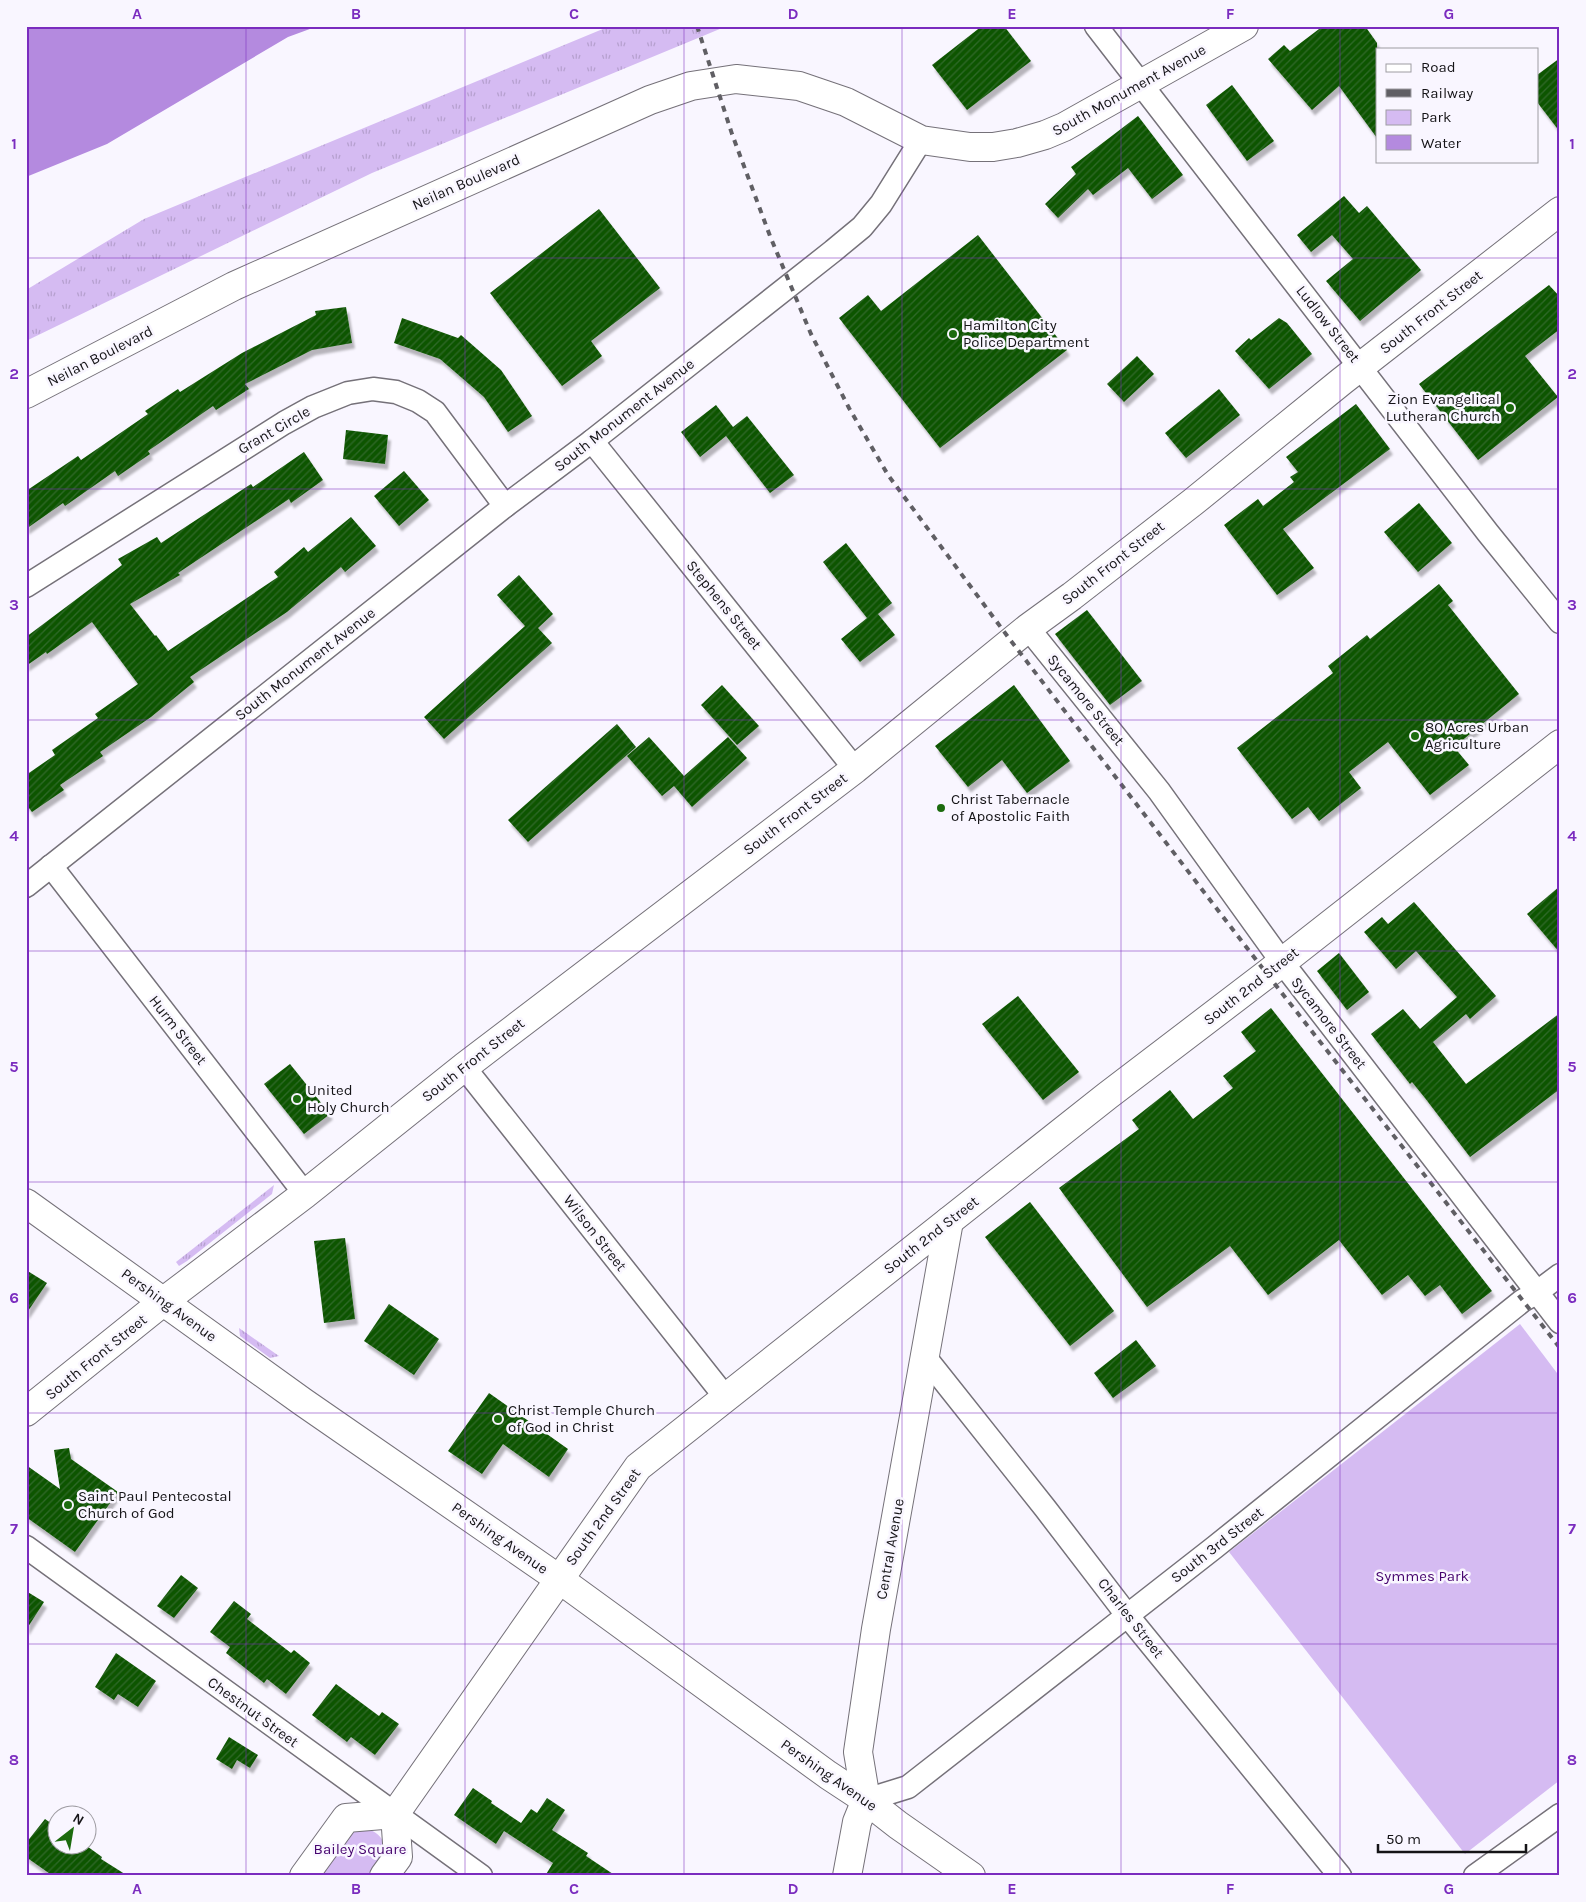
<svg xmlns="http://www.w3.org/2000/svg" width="1586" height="1902" viewBox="0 0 1586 1902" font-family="Karla,sans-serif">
<defs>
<pattern id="grass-tufts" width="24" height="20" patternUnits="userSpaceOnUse" patternTransform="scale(1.25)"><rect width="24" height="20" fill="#d5bbf2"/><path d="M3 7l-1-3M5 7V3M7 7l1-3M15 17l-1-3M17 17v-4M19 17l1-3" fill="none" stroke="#b6a0cf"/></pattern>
<pattern id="building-hatch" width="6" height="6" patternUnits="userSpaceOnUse" patternTransform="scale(1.25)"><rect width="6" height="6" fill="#0f5502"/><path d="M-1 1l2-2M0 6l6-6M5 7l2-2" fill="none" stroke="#316927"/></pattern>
<filter id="shadow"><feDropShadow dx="3" dy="5.5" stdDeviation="1" flood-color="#0004"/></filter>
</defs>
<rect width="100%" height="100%" fill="#f9f6ff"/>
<!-- grass -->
<g fill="url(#grass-tufts)">
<path d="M 610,26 L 727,26 L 372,173 L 26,341 L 26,290 L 144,219 Z"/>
<path d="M 274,1185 L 272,1194 L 187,1261 L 179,1266 L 176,1262 Z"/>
<path d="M 239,1328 L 279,1356 L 270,1358 L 240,1336 Z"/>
</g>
<!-- green -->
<g fill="#d5bbf2">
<path d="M 1520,1324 L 1560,1377 L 1560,1780 L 1465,1854 L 1229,1552 Z"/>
<path d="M 350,1825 C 369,1829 380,1829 387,1850 L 369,1876 L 314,1876 Z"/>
</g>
<!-- water -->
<path fill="#b48adf" d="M 26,26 L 318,26 L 288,37 L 107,144 L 26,177 Z"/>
<!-- building -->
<g fill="url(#building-hatch)" filter="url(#shadow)">
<path d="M 982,26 L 1004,26 L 1031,61 L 967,110 L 932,65 Z"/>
<path d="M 1323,26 L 1365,26 L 1377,43 L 1377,138 L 1339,86 L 1312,110 L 1268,59 L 1284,45 L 1290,51 Z"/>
<path d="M 1560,58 L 1560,132 L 1537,102 L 1537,75 Z"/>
<path d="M 1232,85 L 1274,141 L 1247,161 L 1206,105 Z"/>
<path d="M 1138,116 L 1183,175 L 1152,199 L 1128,168 L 1093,195 L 1088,189 L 1058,218 L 1045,204 L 1076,174 L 1071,167 Z"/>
<path d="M 1344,196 L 1359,213 L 1367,206 L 1421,270 L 1360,321 L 1326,281 L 1353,259 L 1332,235 L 1311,252 L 1297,235 Z"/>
<path d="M 599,209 L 660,288 L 591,341 L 602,356 L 562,386 L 490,293 Z"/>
<path d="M 978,235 L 1067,350 L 940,448 L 839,318 L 868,295 L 881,311 Z"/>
<path d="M 1549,285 L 1560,297 L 1560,329 L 1525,356 L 1558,397 L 1478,460 L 1419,384 Z"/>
<path d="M 346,307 L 352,343 L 312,350 L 245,384 L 249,389 L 216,410 L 213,406 L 148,451 L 150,454 L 118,476 L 115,471 L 65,506 L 63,503 L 26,529 L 26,491 L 78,456 L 81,460 L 148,414 L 145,411 L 178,389 L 180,392 L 242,353 L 316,315 L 315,311 Z"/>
<path d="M 402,318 L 458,338 L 461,335 L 501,370 L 532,416 L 508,432 L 484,397 L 440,359 L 394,343 Z"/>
<path d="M 1279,318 L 1287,323 L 1312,354 L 1269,389 L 1235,351 L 1249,338 L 1251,340 Z"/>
<path d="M 1137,356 L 1154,374 L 1124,402 L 1107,384 Z"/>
<path d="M 1219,389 L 1240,415 L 1186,458 L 1165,433 Z"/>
<path d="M 1356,404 L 1390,449 L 1283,529 L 1314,568 L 1277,595 L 1224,525 L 1258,499 L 1263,506 L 1294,482 L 1290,477 L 1298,472 L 1286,457 Z"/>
<path d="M 716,405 L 733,427 L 747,416 L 794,475 L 770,493 L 726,436 L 700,457 L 681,432 Z"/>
<path d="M 346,430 L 388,435 L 385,464 L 343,459 Z"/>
<path d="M 304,452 L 323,480 L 291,503 L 289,499 L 178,573 L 180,575 L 130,604 L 155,636 L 156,635 L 168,651 L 278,577 L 274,572 L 304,547 L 308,552 L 351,517 L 376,546 L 345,572 L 341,567 L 287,612 L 190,677 L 194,682 L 151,717 L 100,752 L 103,756 L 60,785 L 64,790 L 32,812 L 26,804 L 26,775 L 55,755 L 52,750 L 98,718 L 95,714 L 138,684 L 92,622 L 47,654 L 46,652 L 26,666 L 26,637 L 122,565 L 118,559 L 157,537 L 161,543 L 251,484 L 253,487 Z"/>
<path d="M 404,471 L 429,500 L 399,526 L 374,496 Z"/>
<path d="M 1419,503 L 1452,543 L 1418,572 L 1384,532 Z"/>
<path d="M 846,543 L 892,603 L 878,614 L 895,635 L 860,662 L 841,639 L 867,618 L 823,562 Z"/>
<path d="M 519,575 L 553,614 L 538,628 L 552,643 L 444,739 L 424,717 L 525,626 L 497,595 Z"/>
<path d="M 1439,584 L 1453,601 L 1448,605 L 1519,694 L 1454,747 L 1469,765 L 1430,795 L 1388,742 L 1349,772 L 1361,788 L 1319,821 L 1308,807 L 1292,819 L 1237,748 L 1333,673 L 1328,666 L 1367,635 L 1370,639 Z"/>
<path d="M 1087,610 L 1142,681 L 1110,705 L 1055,634 Z"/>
<path d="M 722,685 L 759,726 L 737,745 L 701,705 Z"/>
<path d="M 1014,685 L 1070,761 L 1027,793 L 1002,760 L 968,787 L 935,746 Z"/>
<path d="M 617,724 L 636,747 L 528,842 L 508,820 Z"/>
<path d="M 649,737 L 684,776 L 728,737 L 747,758 L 692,807 L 674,786 L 662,796 L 627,756 Z"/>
<path d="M 1560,886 L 1560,953 L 1527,914 Z"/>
<path d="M 1414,902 L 1496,996 L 1470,1019 L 1466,1014 L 1433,1042 L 1466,1084 L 1560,1013 L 1560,1089 L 1470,1157 L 1425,1098 L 1412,1082 L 1410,1084 L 1371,1034 L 1403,1009 L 1420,1029 L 1457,997 L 1416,951 L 1396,969 L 1364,932 L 1382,917 L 1388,924 Z"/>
<path d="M 1339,953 L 1369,992 L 1347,1010 L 1317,971 Z"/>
<path d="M 1018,996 L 1079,1072 L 1043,1100 L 982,1024 Z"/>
<path d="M 1271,1008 L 1492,1291 L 1462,1314 L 1440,1285 L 1425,1296 L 1408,1275 L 1382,1295 L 1339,1240 L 1268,1295 L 1230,1246 L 1147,1307 L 1059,1188 L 1139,1129 L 1132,1120 L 1170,1090 L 1193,1119 L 1233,1088 L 1223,1076 L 1256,1051 L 1241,1032 Z"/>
<path d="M 290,1064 L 330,1114 L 304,1134 L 264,1084 Z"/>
<path d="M 1030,1202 L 1114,1311 L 1070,1346 L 985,1237 Z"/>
<path d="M 345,1238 L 355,1319 L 324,1323 L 314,1241 Z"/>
<path d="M 26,1270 L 47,1283 L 26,1314 Z"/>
<path d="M 389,1304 L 439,1339 L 414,1375 L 364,1341 Z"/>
<path d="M 1136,1340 L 1156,1366 L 1113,1398 L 1094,1373 Z"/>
<path d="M 489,1393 L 568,1449 L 549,1477 L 503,1444 L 482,1474 L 448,1451 Z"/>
<path d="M 69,1448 L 71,1459 L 118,1492 L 75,1552 L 26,1517 L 26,1465 L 60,1489 L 54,1450 Z"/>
<path d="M 181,1575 L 198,1588 L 174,1618 L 157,1606 Z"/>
<path d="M 26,1591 L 44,1602 L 26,1630 Z"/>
<path d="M 234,1601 L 251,1614 L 247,1619 L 291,1653 L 294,1650 L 310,1663 L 286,1694 L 267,1679 L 264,1683 L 226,1653 L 230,1647 L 210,1632 Z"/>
<path d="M 116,1653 L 156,1681 L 138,1707 L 118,1694 L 114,1700 L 95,1687 Z"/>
<path d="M 336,1684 L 379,1716 L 382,1712 L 399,1724 L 375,1755 L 351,1737 L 347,1742 L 312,1715 Z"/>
<path d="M 229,1737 L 258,1755 L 250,1768 L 237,1760 L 232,1769 L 216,1759 Z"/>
<path d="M 473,1788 L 492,1801 L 491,1803 L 521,1823 L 531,1809 L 537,1813 L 547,1798 L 565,1810 L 552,1830 L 588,1853 L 586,1856 L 616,1876 L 545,1876 L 553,1863 L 504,1831 L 496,1844 L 454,1815 Z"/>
<path d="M 45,1819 L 58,1828 L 58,1844 L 84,1844 L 102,1857 L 101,1859 L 128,1876 L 53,1876 L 26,1857 L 26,1843 Z"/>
</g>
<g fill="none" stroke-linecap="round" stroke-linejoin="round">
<defs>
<g id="street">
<path d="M 1096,26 L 1488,533 L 1560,622"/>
<path d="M 592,441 L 855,769"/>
<path d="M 26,586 L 284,423 L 313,407 L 348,393 L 373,389 L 396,392 L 418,401 L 435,412 L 505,506"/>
<path d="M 1028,628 L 1159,791 L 1282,962 L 1560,1322"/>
<path d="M 51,866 L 305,1194"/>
<path d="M 26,886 L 505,506 L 592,441 L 833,251 L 862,227 L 881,204 L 921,140"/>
<path d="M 464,1067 L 726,1398"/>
<path d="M 925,1357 L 1045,1508 L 1127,1615 L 1340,1876"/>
<path d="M 26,1547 L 481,1876"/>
<path d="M 866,1800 L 908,1787 L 1215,1547 L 1522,1301 L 1536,1293 L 1560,1275"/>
<path d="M 1475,1876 L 1560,1815"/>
</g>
<g id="secondary">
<path d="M 26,394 L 234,286 L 650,100 L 691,86 L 736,79 L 799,86 L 846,102 L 921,140 L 970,147 L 993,147 L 1017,143 L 1045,135 L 1064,127 L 1244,26"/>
<path d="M 26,1203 L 303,1402 L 559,1579 L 828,1775 L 866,1800 L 898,1825 L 971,1876"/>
<path d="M 26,1412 L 164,1301 L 305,1194 L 464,1067 L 855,769 L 1028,628 L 1072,596 L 1193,502 L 1342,381 L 1560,211"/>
<path d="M 304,1876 L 346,1818 L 395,1814"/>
<path d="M 384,1876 L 398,1857 L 395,1814 L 638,1467 L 1107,1096 L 1267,974 L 1560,744"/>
<path d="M 847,1876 L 857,1822 L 866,1800 L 858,1752 L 876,1629 L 949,1221"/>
</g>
</defs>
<!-- street casing -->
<use href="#street" stroke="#757179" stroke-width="25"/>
<!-- secondary casing -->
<use href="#secondary" stroke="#757179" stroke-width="30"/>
<!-- street -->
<use href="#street" stroke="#fff" stroke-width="22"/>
<!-- secondary -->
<use href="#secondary" stroke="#fff" stroke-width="28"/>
<!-- rail -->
<path stroke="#605f64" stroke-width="4" stroke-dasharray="6 6" stroke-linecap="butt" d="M 697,26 L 732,134 L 770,236 L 811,334 L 849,408 L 888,475 L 1011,641 L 1267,974 L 1560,1348"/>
</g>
<!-- grid -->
<path fill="none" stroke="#7b2cbf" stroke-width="1" stroke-opacity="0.55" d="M 246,26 L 246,1876M 465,26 L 465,1876M 684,26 L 684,1876M 902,26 L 902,1876M 1121,26 L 1121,1876M 1340,26 L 1340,1876M 26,258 L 1560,258M 26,489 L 1560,489M 26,720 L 1560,720M 26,951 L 1560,951M 26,1182 L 1560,1182M 26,1413 L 1560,1413M 26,1644 L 1560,1644"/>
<!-- markers -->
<g fill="#1c6b0e" stroke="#f9f6ff" stroke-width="2">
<circle cx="953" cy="334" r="5"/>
<circle cx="1510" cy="408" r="5"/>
<circle cx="1415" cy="736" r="5"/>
<circle cx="941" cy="808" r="5"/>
<circle cx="297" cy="1099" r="5"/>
<circle cx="498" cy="1419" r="5"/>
<circle cx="68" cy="1505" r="5"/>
</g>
<g text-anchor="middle" stroke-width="5" stroke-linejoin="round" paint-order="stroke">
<!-- street labels -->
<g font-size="15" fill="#151417" stroke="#f9f6ff">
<text transform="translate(1129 90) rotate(-29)" y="5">South Monument Avenue</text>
<text transform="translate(466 182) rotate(-24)" y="5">Neilan Boulevard</text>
<text transform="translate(1431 312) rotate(-38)" y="5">South Front Street</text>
<text transform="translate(1328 324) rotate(52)" y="5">Ludlow Street</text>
<text transform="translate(100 356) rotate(-27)" y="5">Neilan Boulevard</text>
<text transform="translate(624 415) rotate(-38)" y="5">South Monument Avenue</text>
<text transform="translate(274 430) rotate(-30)" y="5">Grant Circle</text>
<text transform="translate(1113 563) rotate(-38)" y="5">South Front Street</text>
<text transform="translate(724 605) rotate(51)" y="5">Stephens Street</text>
<text transform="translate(305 664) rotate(-38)" y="5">South Monument Avenue</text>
<text transform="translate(1086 700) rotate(51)" y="5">Sycamore Street</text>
<text transform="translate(795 814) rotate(-37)" y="5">South Front Street</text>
<text transform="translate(1251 986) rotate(-38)" y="5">South 2nd Street</text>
<text transform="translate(1329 1023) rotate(52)" y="5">Sycamore Street</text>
<text transform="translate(178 1030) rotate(52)" y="5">Hurm Street</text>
<text transform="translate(473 1060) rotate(-38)" y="5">South Front Street</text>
<text transform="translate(595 1233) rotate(52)" y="5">Wilson Street</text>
<text transform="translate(931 1235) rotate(-38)" y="5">South 2nd Street</text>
<text transform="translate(169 1305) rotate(36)" y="5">Pershing Avenue</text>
<text transform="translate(96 1357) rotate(-39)" y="5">South Front Street</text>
<text transform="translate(603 1517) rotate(-54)" y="5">South 2nd Street</text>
<text transform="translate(500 1538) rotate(35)" y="5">Pershing Avenue</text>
<text transform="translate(1217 1545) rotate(-38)" y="5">South 3rd Street</text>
<text transform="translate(890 1549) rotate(-80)" y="5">Central Avenue</text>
<text transform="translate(1131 1618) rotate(52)" y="5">Charles Street</text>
<text transform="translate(253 1712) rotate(36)" y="5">Chestnut Street</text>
<text transform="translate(829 1775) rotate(35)" y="5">Pershing Avenue</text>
</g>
<!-- poi labels -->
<g font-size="15" fill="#151417" stroke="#f9f6ff" text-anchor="start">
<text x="963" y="330">Hamilton City<tspan x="963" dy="17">Police Department</tspan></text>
<text x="1500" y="404" text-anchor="end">Zion Evangelical<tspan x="1500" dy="17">Lutheran Church</tspan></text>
<text x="1425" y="732">80 Acres Urban<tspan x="1425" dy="17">Agriculture</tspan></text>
<text x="951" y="804">Christ Tabernacle<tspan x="951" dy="17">of Apostolic Faith</tspan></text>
<text x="307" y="1095">United<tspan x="307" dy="17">Holy Church</tspan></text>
<text x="508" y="1415">Christ Temple Church<tspan x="508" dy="17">of God in Christ</tspan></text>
<text x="78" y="1501">Saint Paul Pentecostal<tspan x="78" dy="17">Church of God</tspan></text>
</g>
<!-- park labels -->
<g font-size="15" fill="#46046e" stroke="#f9f6ff">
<text x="1422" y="1581">Symmes Park</text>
<text x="360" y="1854">Bailey Square</text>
</g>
</g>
<!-- border -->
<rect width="1586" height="1902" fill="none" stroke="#f9f6ff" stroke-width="55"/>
<!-- legend -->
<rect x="1376" y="48" width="162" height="115" fill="#f9f6ff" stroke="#9e9ca2"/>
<rect x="1386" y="64" width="25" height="8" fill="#ffffff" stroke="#9e9ca2"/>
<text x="1421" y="72" font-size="15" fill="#151417">Road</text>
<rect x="1386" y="89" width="25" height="8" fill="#605f64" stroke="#9e9ca2"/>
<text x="1421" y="98" font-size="15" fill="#151417">Railway</text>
<rect x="1386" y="110" width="25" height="15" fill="#d5bbf2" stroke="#9e9ca2"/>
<text x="1421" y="122" font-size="15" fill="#151417">Park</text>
<rect x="1386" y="135" width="25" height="15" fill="#b48adf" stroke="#9e9ca2"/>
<text x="1421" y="148" font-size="15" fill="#151417">Water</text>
<!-- north arrow -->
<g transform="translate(72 1830) rotate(31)"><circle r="24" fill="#f9f6ff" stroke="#9e9ca2"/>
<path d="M0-4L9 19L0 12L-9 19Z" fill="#1c6b0e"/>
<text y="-8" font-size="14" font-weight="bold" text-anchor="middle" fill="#151417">N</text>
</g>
<!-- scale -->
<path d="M1378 1844v8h148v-8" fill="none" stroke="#151417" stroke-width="2.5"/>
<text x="1386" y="1844" font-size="15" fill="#151417" stroke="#f9f6ff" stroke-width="4" paint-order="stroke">50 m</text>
<rect x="28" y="28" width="1530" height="1846" fill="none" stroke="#7b2cbf" stroke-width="2"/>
<g font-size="16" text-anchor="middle" font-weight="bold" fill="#7b2cbf">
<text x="137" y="19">A</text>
<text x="356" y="19">B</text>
<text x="574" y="19">C</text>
<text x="793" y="19">D</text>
<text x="1012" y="19">E</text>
<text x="1230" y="19">F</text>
<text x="1449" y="19">G</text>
<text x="14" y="149">1</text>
<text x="1572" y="149">1</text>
<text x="14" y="379">2</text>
<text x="1572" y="379">2</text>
<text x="14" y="610">3</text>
<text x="1572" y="610">3</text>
<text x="14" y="841">4</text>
<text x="1572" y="841">4</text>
<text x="14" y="1072">5</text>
<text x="1572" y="1072">5</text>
<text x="14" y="1303">6</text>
<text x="1572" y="1303">6</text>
<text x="14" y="1534">7</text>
<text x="1572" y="1534">7</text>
<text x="14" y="1765">8</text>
<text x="1572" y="1765">8</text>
<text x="137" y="1894">A</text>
<text x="356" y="1894">B</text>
<text x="574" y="1894">C</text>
<text x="793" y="1894">D</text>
<text x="1012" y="1894">E</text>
<text x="1230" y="1894">F</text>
<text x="1449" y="1894">G</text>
</g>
</svg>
